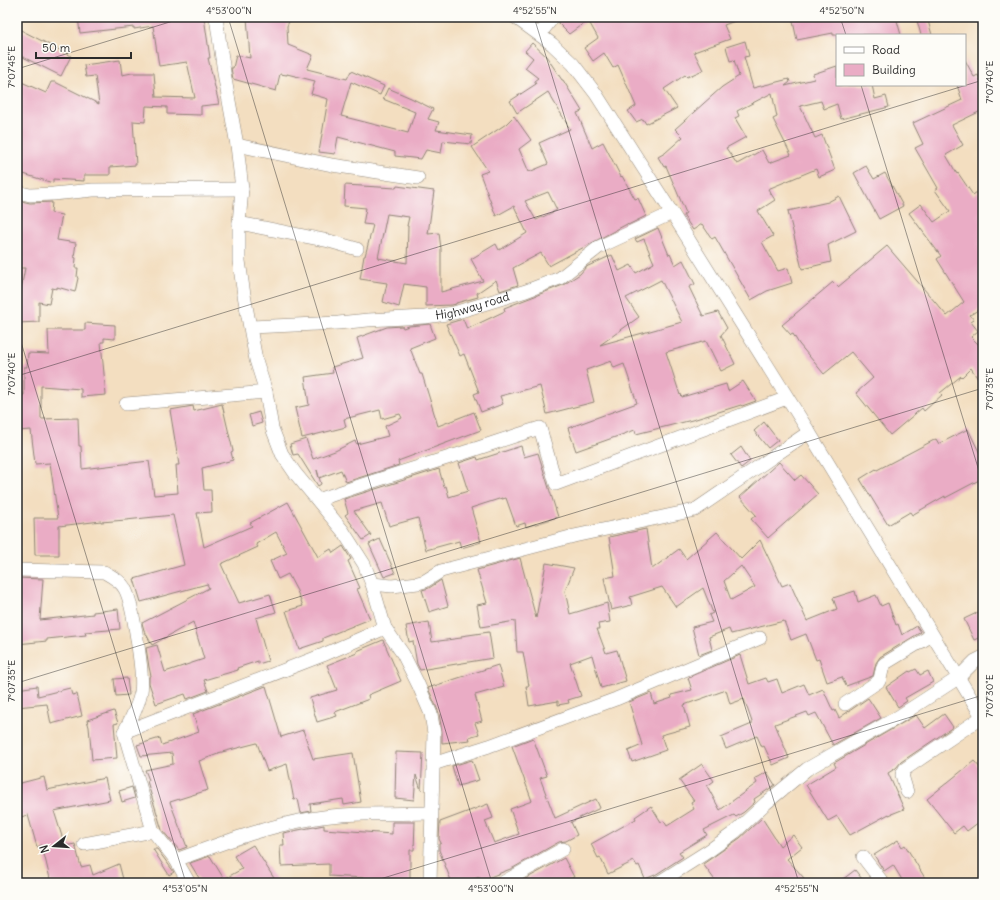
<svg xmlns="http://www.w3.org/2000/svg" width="1000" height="900" viewBox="0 0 1000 900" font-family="Delius,sans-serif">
<rect width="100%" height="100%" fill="#fdfcf7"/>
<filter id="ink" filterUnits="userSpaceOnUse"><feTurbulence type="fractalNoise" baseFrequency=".025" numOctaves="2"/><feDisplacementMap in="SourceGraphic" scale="8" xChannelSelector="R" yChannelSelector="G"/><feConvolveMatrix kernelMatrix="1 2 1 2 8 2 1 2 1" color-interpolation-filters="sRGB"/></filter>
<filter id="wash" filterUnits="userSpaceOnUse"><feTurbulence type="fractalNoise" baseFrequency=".012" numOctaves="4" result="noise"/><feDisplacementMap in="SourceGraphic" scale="16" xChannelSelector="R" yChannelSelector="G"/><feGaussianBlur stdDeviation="0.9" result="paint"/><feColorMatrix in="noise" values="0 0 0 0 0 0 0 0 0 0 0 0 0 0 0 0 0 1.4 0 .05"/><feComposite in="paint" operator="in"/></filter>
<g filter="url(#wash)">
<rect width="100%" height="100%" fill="#f3dec0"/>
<g id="blocks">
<!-- building -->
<g fill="#eaacc5" fill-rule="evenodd">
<path d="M 78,17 L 204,17 L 210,58 L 208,58 L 219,104 L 201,106 L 201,115 L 167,114 L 167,107 L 146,106 L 145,122 L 133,121 L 136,165 L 110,167 L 110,175 L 84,175 L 84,181 L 53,179 L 53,183 L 17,172 L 17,80 L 46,93 L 51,82 L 55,82 L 99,104 L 95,76 L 86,77 L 84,65 L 120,60 L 122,75 L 132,73 L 154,73 L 156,97 L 195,98 L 187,62 L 159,66 L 153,26 L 134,29 L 134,27 L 80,33 Z"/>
<path d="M 247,17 L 291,17 L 287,26 L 288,45 L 313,55 L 307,69 L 347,79 L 351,71 L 384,86 L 380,95 L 351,82 L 341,116 L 408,133 L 415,112 L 383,99 L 388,88 L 411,98 L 433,109 L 428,119 L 439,122 L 436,130 L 472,135 L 471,144 L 443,141 L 441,153 L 426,150 L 421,159 L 395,156 L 395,152 L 338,137 L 335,154 L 319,152 L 328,99 L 311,94 L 315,81 L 287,74 L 287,75 L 280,74 L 276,91 L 233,79 L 231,68 L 233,68 L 236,55 L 250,58 Z"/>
<path d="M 561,17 L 654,17 L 656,20 L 667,17 L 742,17 L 743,18 L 724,25 L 730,39 L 694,52 L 703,70 L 687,77 L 685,75 L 664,89 L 677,108 L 646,124 L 643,119 L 636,122 L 628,111 L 636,106 L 618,65 L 613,68 L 604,53 L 593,61 L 584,48 L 598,38 L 588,20 L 569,34 L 558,23 Z"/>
<path d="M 792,17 L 896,17 L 901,35 L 833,35 L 833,33 L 797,40 Z"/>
<path d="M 916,17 L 927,17 L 932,35 L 921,35 Z"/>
<path d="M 17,28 L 71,56 L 61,76 L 17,54 Z"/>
<path d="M 745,41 L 749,56 L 744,57 L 753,88 L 789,79 L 790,82 L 785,86 L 814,79 L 813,74 L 837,66 L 837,85 L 872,85 L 875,99 L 886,96 L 889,107 L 841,119 L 837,104 L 824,109 L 821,101 L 800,106 L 815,138 L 822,135 L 835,170 L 819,177 L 816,169 L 768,189 L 775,200 L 758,211 L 773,236 L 762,242 L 778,271 L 788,268 L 792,283 L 767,291 L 751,300 L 715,237 L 712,239 L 702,224 L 693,230 L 683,215 L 686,213 L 666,166 L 664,167 L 658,157 L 665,153 L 683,137 L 675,129 L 722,87 L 739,76 L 734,60 L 730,61 L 726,47 ZM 772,93 L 777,117 L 773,119 L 791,155 L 769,163 L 762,150 L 737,164 L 726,148 L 746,137 L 735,118 L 739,116 L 737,111 Z"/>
<path d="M 532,43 L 546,56 L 562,80 L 563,80 L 582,111 L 577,113 L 592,148 L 603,142 L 621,177 L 622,176 L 635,199 L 638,198 L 646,216 L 628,225 L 627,224 L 549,266 L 541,253 L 513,268 L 518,285 L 500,291 L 496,280 L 477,293 L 478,297 L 456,303 L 456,304 L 452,305 L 426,306 L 426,287 L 404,284 L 399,307 L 383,302 L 387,283 L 360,279 L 364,256 L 365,256 L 373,225 L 363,224 L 366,208 L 344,206 L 345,185 L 396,188 L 397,186 L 434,191 L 428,234 L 439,233 L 441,249 L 441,292 L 483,281 L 471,259 L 496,244 L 499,250 L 527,233 L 514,206 L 496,216 L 480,174 L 488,171 L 472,147 L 506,124 L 514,116 L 531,140 L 519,149 L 529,172 L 548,164 L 539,143 L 570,129 L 548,92 L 517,113 L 510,101 L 536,84 L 534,81 L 538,78 L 525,68 L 533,58 L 525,51 ZM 548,192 L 557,210 L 536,220 L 525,201 ZM 387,214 L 409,217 L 407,226 L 408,226 L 407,263 L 378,258 Z"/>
<path d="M 965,60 L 974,77 L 978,75 L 983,86 L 983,110 L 952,125 L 963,145 L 946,155 L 957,174 L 958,173 L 973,195 L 978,191 L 983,198 L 983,307 L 970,315 L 974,320 L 971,322 L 978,331 L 971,337 L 983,349 L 983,387 L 971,368 L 962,377 L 961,376 L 940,393 L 942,395 L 924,411 L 922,408 L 890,435 L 856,393 L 873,378 L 851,352 L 824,374 L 799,344 L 793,334 L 791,335 L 782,325 L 833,282 L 838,287 L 887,246 L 947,316 L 964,302 L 937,259 L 941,256 L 909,213 L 921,204 L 934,222 L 950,211 L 935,190 L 938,188 L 915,148 L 923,144 L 913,123 L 962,100 L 957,85 L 965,85 Z"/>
<path d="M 866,166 L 874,179 L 885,173 L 903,206 L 879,219 L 854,173 Z"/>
<path d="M 839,196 L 856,231 L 828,245 L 831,262 L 802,269 L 788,211 L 828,202 Z"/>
<path d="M 17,200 L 30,203 L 52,202 L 51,213 L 62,215 L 57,240 L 76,243 L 74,257 L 76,258 L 75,268 L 78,268 L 77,277 L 78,278 L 75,292 L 57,287 L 57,289 L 52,288 L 49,304 L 39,302 L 39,322 L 17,323 L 17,304 L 18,304 L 25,268 L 19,268 L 19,257 L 17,257 Z"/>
<path d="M 658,228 L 669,255 L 670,254 L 675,265 L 683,260 L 695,284 L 689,287 L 703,316 L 718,312 L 727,328 L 721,335 L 735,364 L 721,371 L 706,341 L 666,352 L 680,395 L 681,394 L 682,397 L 726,384 L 728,391 L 743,381 L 756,401 L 742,406 L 741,405 L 696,419 L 636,434 L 635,430 L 576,451 L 568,428 L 637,403 L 624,364 L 614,368 L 611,361 L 586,370 L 594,402 L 547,414 L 540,386 L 500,396 L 503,404 L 481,412 L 474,394 L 479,392 L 464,354 L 460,356 L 446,324 L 463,319 L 467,329 L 505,311 L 504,308 L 563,285 L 580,274 L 586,267 L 612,255 L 619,271 L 631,265 L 636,273 L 654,263 L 644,239 L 637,242 L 635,239 ZM 661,280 L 682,322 L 600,345 L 639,317 L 626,298 Z"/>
<path d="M 85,323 L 115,325 L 115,339 L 104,338 L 104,342 L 101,342 L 106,395 L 81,397 L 81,389 L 41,386 L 41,419 L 78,418 L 79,446 L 81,446 L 82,469 L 149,461 L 154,495 L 178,493 L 176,465 L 179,465 L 170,410 L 193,406 L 194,411 L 222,404 L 233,451 L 231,452 L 233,460 L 202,468 L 204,490 L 211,490 L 212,512 L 197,513 L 204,547 L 252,526 L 250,523 L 288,502 L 318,557 L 331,549 L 333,553 L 343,546 L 351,559 L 348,561 L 360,588 L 357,589 L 370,619 L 323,638 L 323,641 L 299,649 L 286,611 L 303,606 L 297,591 L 288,574 L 278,579 L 270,561 L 287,553 L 276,532 L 256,544 L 258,547 L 221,564 L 239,603 L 270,594 L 276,612 L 256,618 L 268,661 L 258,664 L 258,661 L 237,668 L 238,670 L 204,680 L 208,691 L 187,699 L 185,694 L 156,704 L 149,683 L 149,677 L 151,676 L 149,667 L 146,648 L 157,645 L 165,672 L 204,659 L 193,622 L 152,645 L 144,630 L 142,623 L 209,588 L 207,584 L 141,602 L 134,579 L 184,565 L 173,515 L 126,520 L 101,522 L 101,521 L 59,526 L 59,555 L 35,555 L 34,518 L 58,518 L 50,463 L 35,464 L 31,430 L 17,431 L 17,396 L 24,395 L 24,367 L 27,367 L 28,353 L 49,354 L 48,330 L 85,330 Z"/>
<path d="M 430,324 L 435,338 L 410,348 L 420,374 L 422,374 L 438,426 L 474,412 L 481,430 L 398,461 L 399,465 L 346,482 L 341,470 L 319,478 L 317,470 L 321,484 L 318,486 L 298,454 L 293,455 L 290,444 L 306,439 L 313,459 L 335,451 L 355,441 L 357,444 L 388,436 L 385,426 L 402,418 L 400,414 L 382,419 L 380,410 L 344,419 L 346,427 L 302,438 L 295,408 L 309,405 L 305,377 L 333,373 L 332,367 L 363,358 L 357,338 L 387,327 L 402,326 L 403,328 L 409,326 Z"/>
<path d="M 259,412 L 262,423 L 252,426 L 249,415 Z"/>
<path d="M 764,422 L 778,440 L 768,448 L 754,431 Z"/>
<path d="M 968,429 L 983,460 L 983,478 L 945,498 L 945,496 L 912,515 L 910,512 L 888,525 L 860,479 L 876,469 L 877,470 L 936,439 L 939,444 Z"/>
<path d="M 521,446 L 524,457 L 538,453 L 558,517 L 526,527 L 525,523 L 516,526 L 506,498 L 502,499 L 502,498 L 471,508 L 481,542 L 461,548 L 459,541 L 426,550 L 418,518 L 389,526 L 382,503 L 354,511 L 371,535 L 363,540 L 345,515 L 348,513 L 344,499 L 439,469 L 444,487 L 446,486 L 449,497 L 468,491 L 459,463 L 477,457 L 478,460 Z"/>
<path d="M 741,447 L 750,461 L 741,468 L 731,455 Z"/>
<path d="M 779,462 L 795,480 L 801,475 L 818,494 L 768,538 L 751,519 L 756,515 L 740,497 Z"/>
<path d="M 646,529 L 652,569 L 679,549 L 686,559 L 717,532 L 741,559 L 760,540 L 782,586 L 790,583 L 807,621 L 837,609 L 833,598 L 855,591 L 858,602 L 876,595 L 881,606 L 888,603 L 896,625 L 898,624 L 902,635 L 917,626 L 921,632 L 880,657 L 876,663 L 873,676 L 846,686 L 842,677 L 827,682 L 819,659 L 816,660 L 806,634 L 791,640 L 784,621 L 731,634 L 729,629 L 709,637 L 712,650 L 699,655 L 692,627 L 712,622 L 709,615 L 713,613 L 703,588 L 676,607 L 662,587 L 630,597 L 632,605 L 611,610 L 604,578 L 615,576 L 609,537 ZM 741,566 L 755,587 L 731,600 L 724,581 Z"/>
<path d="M 380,539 L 395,573 L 384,577 L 369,544 Z"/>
<path d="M 520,558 L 536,618 L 546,563 L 574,568 L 565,591 L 570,614 L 607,603 L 610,622 L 598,624 L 599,629 L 597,629 L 606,653 L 617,650 L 626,681 L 601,688 L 592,655 L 570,663 L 581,696 L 568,700 L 569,703 L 558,705 L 558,701 L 529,706 L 526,686 L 529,686 L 523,652 L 517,652 L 515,621 L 481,627 L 477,605 L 487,603 L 477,570 Z"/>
<path d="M 17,578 L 43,579 L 40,620 L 93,614 L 93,612 L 118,609 L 120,629 L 85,632 L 86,635 L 47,639 L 47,641 L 17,644 Z"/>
<path d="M 441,580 L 448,606 L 429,612 L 422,590 L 429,588 Z"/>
<path d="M 983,610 L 983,636 L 974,640 L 964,619 Z"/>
<path d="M 429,622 L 432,642 L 461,638 L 461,636 L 489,632 L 493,658 L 420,670 L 417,664 L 413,641 L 409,642 L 406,626 Z"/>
<path d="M 383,640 L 401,681 L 368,695 L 369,699 L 335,712 L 337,716 L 317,722 L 310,698 L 337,690 L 327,665 L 357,653 L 357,651 Z"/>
<path d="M 740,655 L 749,684 L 766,678 L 768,682 L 777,679 L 782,693 L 804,684 L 809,695 L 823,689 L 833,711 L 835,710 L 839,718 L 868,698 L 881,718 L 833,745 L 816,713 L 809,716 L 807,712 L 775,724 L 789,758 L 773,765 L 764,746 L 762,747 L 757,736 L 726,749 L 721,737 L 752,724 L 752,722 L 744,699 L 730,704 L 726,690 L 684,705 L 690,727 L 661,735 L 666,750 L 632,762 L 628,751 L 642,745 L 629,702 L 651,693 L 654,704 L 672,698 L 671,695 L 692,690 L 688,678 L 692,677 L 691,676 Z"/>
<path d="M 498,665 L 504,687 L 475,695 L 482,721 L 475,723 L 479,734 L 469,737 L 470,740 L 442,743 L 442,732 L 439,713 L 428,688 Z"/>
<path d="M 916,669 L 920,675 L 928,671 L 933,682 L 905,698 L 907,701 L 898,707 L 886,687 L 909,671 L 910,672 Z"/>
<path d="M 127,678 L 129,695 L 116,696 L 114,679 Z"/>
<path d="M 37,686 L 38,696 L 70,688 L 72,695 L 77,694 L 82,716 L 51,724 L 47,704 L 17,707 L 17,689 Z"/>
<path d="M 266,686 L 281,737 L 303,730 L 313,759 L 353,753 L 361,802 L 344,805 L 343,799 L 310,804 L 311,811 L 301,813 L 298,799 L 294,800 L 287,764 L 267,771 L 257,743 L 218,753 L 218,754 L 199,761 L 208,790 L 170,802 L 187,847 L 179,850 L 162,830 L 147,781 L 149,780 L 145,770 L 173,764 L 172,753 L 141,756 L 137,745 L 160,738 L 162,745 L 199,732 L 193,714 Z"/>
<path d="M 114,711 L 118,723 L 114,724 L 117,758 L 92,760 L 89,727 L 87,720 Z"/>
<path d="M 944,714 L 953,727 L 901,762 L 896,768 L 888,773 L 904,809 L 889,815 L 889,814 L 850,835 L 837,816 L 828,821 L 806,785 L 836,767 L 834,763 L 916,715 L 925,728 Z"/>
<path d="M 533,738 L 547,776 L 540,778 L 555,818 L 596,799 L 600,808 L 571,822 L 577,835 L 566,841 L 559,842 L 513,868 L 480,881 L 479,877 L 464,883 L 452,883 L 439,850 L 439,844 L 441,843 L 439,839 L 440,822 L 488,804 L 493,818 L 485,821 L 494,843 L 519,834 L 510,809 L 532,801 L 512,746 Z"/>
<path d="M 396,752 L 423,753 L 421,790 L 416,775 L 414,800 L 395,798 Z"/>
<path d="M 472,760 L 479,780 L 458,786 L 452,766 Z"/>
<path d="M 974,761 L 983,771 L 983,819 L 967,831 L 963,826 L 954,833 L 927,799 Z"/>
<path d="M 702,764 L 714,781 L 707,786 L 720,810 L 757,783 L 755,779 L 767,772 L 775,785 L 754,799 L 755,802 L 744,812 L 736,817 L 734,815 L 704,830 L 707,835 L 679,852 L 683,857 L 655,875 L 645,879 L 639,865 L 637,866 L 634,861 L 608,874 L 600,857 L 598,858 L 591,844 L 636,819 L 635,817 L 651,806 L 661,822 L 664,821 L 667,826 L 694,809 L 691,803 L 694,801 L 679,780 Z"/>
<path d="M 44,777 L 47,790 L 105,778 L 110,800 L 54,811 L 65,846 L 75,844 L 81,867 L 90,865 L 93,875 L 119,864 L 124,883 L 51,883 L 42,845 L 37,847 L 28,815 L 17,818 L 17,784 Z"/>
<path d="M 132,787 L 135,798 L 122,802 L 119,791 Z"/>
<path d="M 762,818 L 780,846 L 793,835 L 802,847 L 787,859 L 804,878 L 798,883 L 717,883 L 703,864 L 740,838 Z"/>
<path d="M 392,822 L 415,822 L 414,850 L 410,850 L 410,883 L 364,883 L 364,878 L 329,876 L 329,864 L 281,866 L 280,845 L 284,845 L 283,833 L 324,825 L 324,829 L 392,834 Z"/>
<path d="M 898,840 L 902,847 L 905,845 L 928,883 L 904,883 L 893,865 L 884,871 L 874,855 Z"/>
<path d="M 253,845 L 277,883 L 202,883 L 190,863 L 210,856 L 224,879 L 242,869 L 234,856 Z"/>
<path d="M 153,849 L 157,849 L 174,872 L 169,875 Z"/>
<path d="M 564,858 L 574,877 L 563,883 L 518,883 Z"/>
<path d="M 855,870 L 865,883 L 838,883 Z"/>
</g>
</g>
</g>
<g filter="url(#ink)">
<use href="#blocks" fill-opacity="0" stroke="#8f8476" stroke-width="1"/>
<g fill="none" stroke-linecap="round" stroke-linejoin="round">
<defs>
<g id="minor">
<path d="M 216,17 L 225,79 L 237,145 L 242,189 L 239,223 L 239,261 L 244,295 L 256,360 L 266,392 L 272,428 L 282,454 L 295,473 L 343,531 L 364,564 L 372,584 L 385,628 L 403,654 L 418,684 L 431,714 L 434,733 L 430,883"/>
<path d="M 515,17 L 552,44 L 573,64 L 596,94 L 672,213 L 809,432 L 983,718"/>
<path d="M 540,34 L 553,17"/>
<path d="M 237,145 L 332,165 L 418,178"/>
<path d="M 17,192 L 30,195 L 53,194 L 93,190 L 242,189"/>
<path d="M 239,223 L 329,241 L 357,249"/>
<path id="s1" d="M 251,327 L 338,323 L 368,320 L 425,317 L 454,313 L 526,291 L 560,278 L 599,247 L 672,213"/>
<path d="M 126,404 L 266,392"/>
<path d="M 318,500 C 362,484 406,471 450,457 C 480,448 510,437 540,428 L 556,484 L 787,398"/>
<path d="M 17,570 L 104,572 C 111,576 121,581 125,589 C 133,603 144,676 141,692 C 138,707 131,719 124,732 L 153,831 L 176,860 L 189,883"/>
<path d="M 372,584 L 392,586 L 418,583 L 425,581 L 441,571 L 452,568 L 574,536 L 695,510 L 809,432"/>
<path d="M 845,704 L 879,681 C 882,675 881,670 884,664 L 932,635"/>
<path d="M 124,732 L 323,655 L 385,628"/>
<path d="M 433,764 L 489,746 L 616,699 L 760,638"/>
<path d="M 907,792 L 902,775 L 905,769 L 982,717"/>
<path d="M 84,844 L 153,831"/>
<path d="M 863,857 L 883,883"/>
<path d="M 176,860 C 220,844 263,827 310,819 C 349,812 391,814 431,813"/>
<path d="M 502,883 L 563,849"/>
<path d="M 658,883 L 710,850 L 735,832 L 766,803 L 807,769 L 898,717 L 958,678 L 975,661 L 983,657"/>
</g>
</defs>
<!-- minor casing -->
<use href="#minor" stroke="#8f8476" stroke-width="14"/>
<!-- minor -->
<use href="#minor" stroke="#fff" stroke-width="13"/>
</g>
</g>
<!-- ticks -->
<path fill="none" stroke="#2b2b2b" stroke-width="1" stroke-opacity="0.45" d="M 228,17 L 492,883M 534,17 L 799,883M 840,17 L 846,35M 17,69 L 186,17M 861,85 L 983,484M 17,329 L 186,883M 17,376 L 983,80M 17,683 L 983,388M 367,883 L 983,695"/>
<g text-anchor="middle" stroke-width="3" stroke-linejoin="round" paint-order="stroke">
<!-- street labels -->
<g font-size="12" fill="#2b2b2b" stroke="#fdfcf7">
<text dy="4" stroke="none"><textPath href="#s1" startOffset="223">Highway road</textPath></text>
</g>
</g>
<!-- margin -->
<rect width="1000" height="900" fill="none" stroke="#fdfcf7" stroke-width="44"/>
<!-- legend -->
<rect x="836" y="34" width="130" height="52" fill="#fdfcf7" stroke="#a9a8a5"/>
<rect x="844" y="47" width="20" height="6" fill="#ffffff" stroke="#a9a8a5"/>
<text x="872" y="54" font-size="12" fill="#2b2b2b">Road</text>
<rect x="844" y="64" width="20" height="12" fill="#eaacc5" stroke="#a9a8a5"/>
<text x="872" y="74" font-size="12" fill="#2b2b2b">Building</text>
<!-- north arrow -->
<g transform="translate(54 846) rotate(253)" stroke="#fdfcf7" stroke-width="3" paint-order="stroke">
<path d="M0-3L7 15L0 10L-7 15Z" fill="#2b2b2b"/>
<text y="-6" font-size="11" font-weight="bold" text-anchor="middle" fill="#2b2b2b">N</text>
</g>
<!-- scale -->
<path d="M36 52v6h95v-6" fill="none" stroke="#2b2b2b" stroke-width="2"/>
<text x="42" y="52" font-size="12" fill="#2b2b2b" stroke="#fdfcf7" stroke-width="3" paint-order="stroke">50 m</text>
<rect x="22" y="22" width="956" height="856" fill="none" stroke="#2b2b2b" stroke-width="1.5"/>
<g font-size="10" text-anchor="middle" fill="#2b2b2b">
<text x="229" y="14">4°53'00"N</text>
<text x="535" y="14">4°52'55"N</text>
<text x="842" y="14">4°52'50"N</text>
<text transform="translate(11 67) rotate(-90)" y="4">7°07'45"E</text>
<text transform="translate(989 82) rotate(-90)" y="4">7°07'40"E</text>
<text transform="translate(11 374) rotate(-90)" y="4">7°07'40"E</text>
<text transform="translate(989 389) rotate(-90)" y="4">7°07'35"E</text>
<text transform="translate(11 681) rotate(-90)" y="4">7°07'35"E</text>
<text transform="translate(989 696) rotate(-90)" y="4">7°07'30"E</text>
<text x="185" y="892">4°53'05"N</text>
<text x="491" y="892">4°53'00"N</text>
<text x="797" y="892">4°52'55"N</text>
</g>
</svg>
